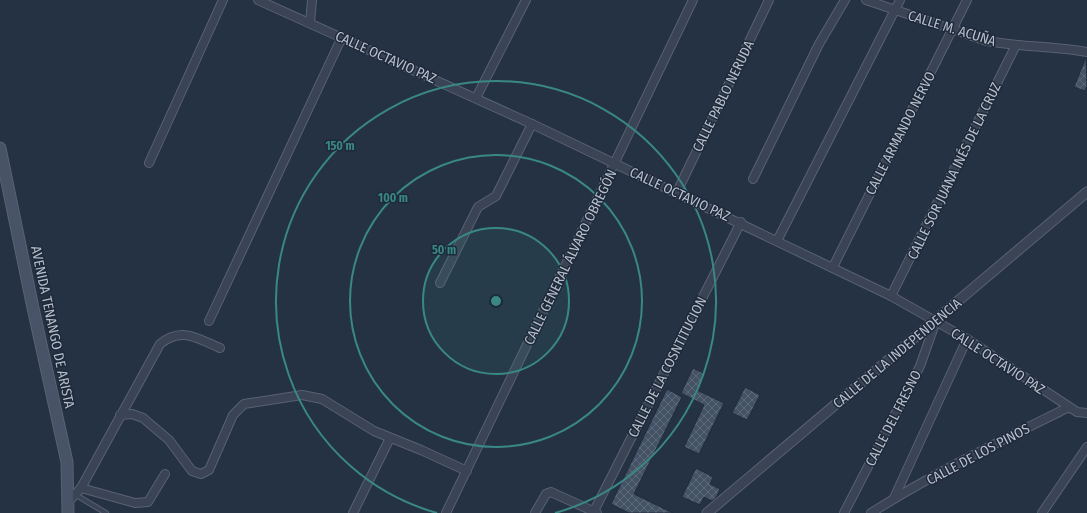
<svg xmlns="http://www.w3.org/2000/svg" width="1087" height="513" viewBox="0 0 1087 513" font-family="'Fira Sans Condensed',sans-serif">
<defs>
<pattern id="building-cross-hatch" width="8" height="8" patternUnits="userSpaceOnUse"><rect width="8" height="8" fill="#445266"/><path d="M0 0l8 8M0 8l8-8" fill="none" stroke="#5d697b"/></pattern>
</defs>
<rect width="100%" height="100%" fill="#253244"/>
<!-- building -->
<g fill="url(#building-cross-hatch)" stroke="#212b3b">
<path d="M 1086,57 L 1087,86 L 1085,91 L 1074,87 Z"/>
<path d="M 693,368 L 705,374 L 697,390 L 724,403 L 699,454 L 684,447 L 704,405 L 681,393 Z"/>
<path d="M 745,387 L 760,395 L 747,420 L 732,413 Z"/>
<path d="M 667,389 L 682,397 L 634,494 L 673,513 L 629,513 L 611,504 Z"/>
<path d="M 696,468 L 713,477 L 710,484 L 720,489 L 716,498 L 712,501 L 704,497 L 700,505 L 682,497 Z"/>
</g>
<g fill="none" stroke-linecap="round" stroke-linejoin="round">
<defs>
<path id="service" d="M 76,495 L 106,513"/>
<g id="minor">
<path d="M 258,0 L 532,124 L 891,296 L 967,339 L 1077,412 L 1087,413"/>
<path d="M 866,0 L 987,41 C 1020,47 1054,46 1087,52"/>
<path d="M 310,23 L 312,0"/>
<path d="M 476,98 L 526,0"/>
<path d="M 149,163 L 223,0"/>
<path d="M 753,179 L 819,44 L 845,0"/>
<path d="M 677,192 L 769,0"/>
<path d="M 777,241 L 900,0"/>
<path d="M 833,267 L 967,0"/>
<path d="M 440,283 L 478,207 L 496,196 L 532,124"/>
<path d="M 891,296 L 1016,45"/>
<path d="M 209,321 L 342,37"/>
<path d="M 120,415 L 132,414 L 143,418 L 169,440 L 192,471 L 201,474 L 209,470 L 233,415 L 244,404 L 302,395 L 322,399 L 374,431 L 421,450 L 467,471"/>
<path d="M 81,488 L 135,503 L 148,502 L 165,474"/>
<path d="M 894,498 L 967,339"/>
<path d="M 69,501 L 81,488 L 160,344 C 182,326 198,339 220,348"/>
<path d="M 594,511 L 741,222"/>
<path d="M 353,513 L 390,438"/>
<path d="M 446,513 L 693,0"/>
<path d="M 535,513 L 546,494 L 551,492 L 597,513"/>
<path d="M 844,513 L 920,366 L 936,321"/>
<path d="M 871,513 C 934,473 1002,440 1069,407 L 1072,409"/>
<path d="M 1042,513 L 1087,447"/>
</g>
<path id="tertiary" d="M 707,513 L 1087,192"/>
<path id="secondary" d="M 0,148 L 33,308 L 67,462 L 68,513"/>
</defs>
<!-- service casing -->
<use href="#service" stroke="#586271" stroke-width="6"/>
<!-- minor casing -->
<use href="#minor" stroke="#586271" stroke-width="10"/>
<!-- tertiary casing -->
<use href="#tertiary" stroke="#586271" stroke-width="11"/>
<!-- secondary casing -->
<use href="#secondary" stroke="#586271" stroke-width="13"/>
<!-- service -->
<use href="#service" stroke="#3a4454" stroke-width="4"/>
<!-- minor -->
<use href="#minor" stroke="#3a4454" stroke-width="8"/>
<!-- tertiary -->
<use href="#tertiary" stroke="#3a4454" stroke-width="9"/>
<!-- secondary -->
<use href="#secondary" stroke="#485367" stroke-width="11"/>
</g>
<!-- distance rings -->
<circle cx="496" cy="301" r="73" fill="#398886" fill-opacity=".12"/>
<g fill="none" stroke="#398886" stroke-width="2">
<circle cx="496" cy="301" r="73"/>
<circle cx="496" cy="301" r="146"/>
<path d="M437 513A220 220 0 1 1 555 513"/>
</g>
<g text-anchor="middle" stroke-width="3" stroke-linejoin="round" paint-order="stroke">
<!-- street labels -->
<g font-size="14" fill="#b7bfcd" stroke="#1e2939">
<text transform="translate(952 28) rotate(17)" y="5">CALLE M. ACUÑA</text>
<text transform="translate(386 57) rotate(24)" y="5">CALLE OCTAVIO PAZ</text>
<text transform="translate(723 96) rotate(-64)" y="5">CALLE PABLO NERUDA</text>
<text transform="translate(900 133) rotate(-63)" y="5">CALLE ARMANDO NERVO</text>
<text transform="translate(954 171) rotate(-64)" y="5">CALLE SOR JUANA INÉS DE LA CRUZ</text>
<text transform="translate(680 194) rotate(25)" y="5">CALLE OCTAVIO PAZ</text>
<text transform="translate(570 257) rotate(-64)" y="5">CALLE GENERAL ÁLVARO OBREGÓN</text>
<text transform="translate(53 327) rotate(78)" y="5">AVENIDA TENANGO DE ARISTA</text>
<text transform="translate(897 353) rotate(-40)" y="5">CALLE DE LA INDEPENDENCIA</text>
<text transform="translate(998 361) rotate(33)" y="5">CALLE OCTAVIO PAZ</text>
<text transform="translate(667 367) rotate(-63)" y="5">CALLE DE LA COSNTITUCION</text>
<text transform="translate(893 418) rotate(-63)" y="5">CALLE DEL FRESNO</text>
<text transform="translate(978 454) rotate(-28)" y="5">CALLE DE LOS PINOS</text>
</g>
</g>
<circle cx="496" cy="301" r="6" fill="#398886" stroke="#1e2939" stroke-width="2"/>
<g font-size="12" text-anchor="middle" font-weight="bold" fill="#398886" stroke="#1e2939" stroke-width="3" stroke-linejoin="round" paint-order="stroke">
<text x="340" y="150">150 m</text>
<text x="393" y="202">100 m</text>
<text x="444" y="254">50 m</text>
</g>
</svg>
